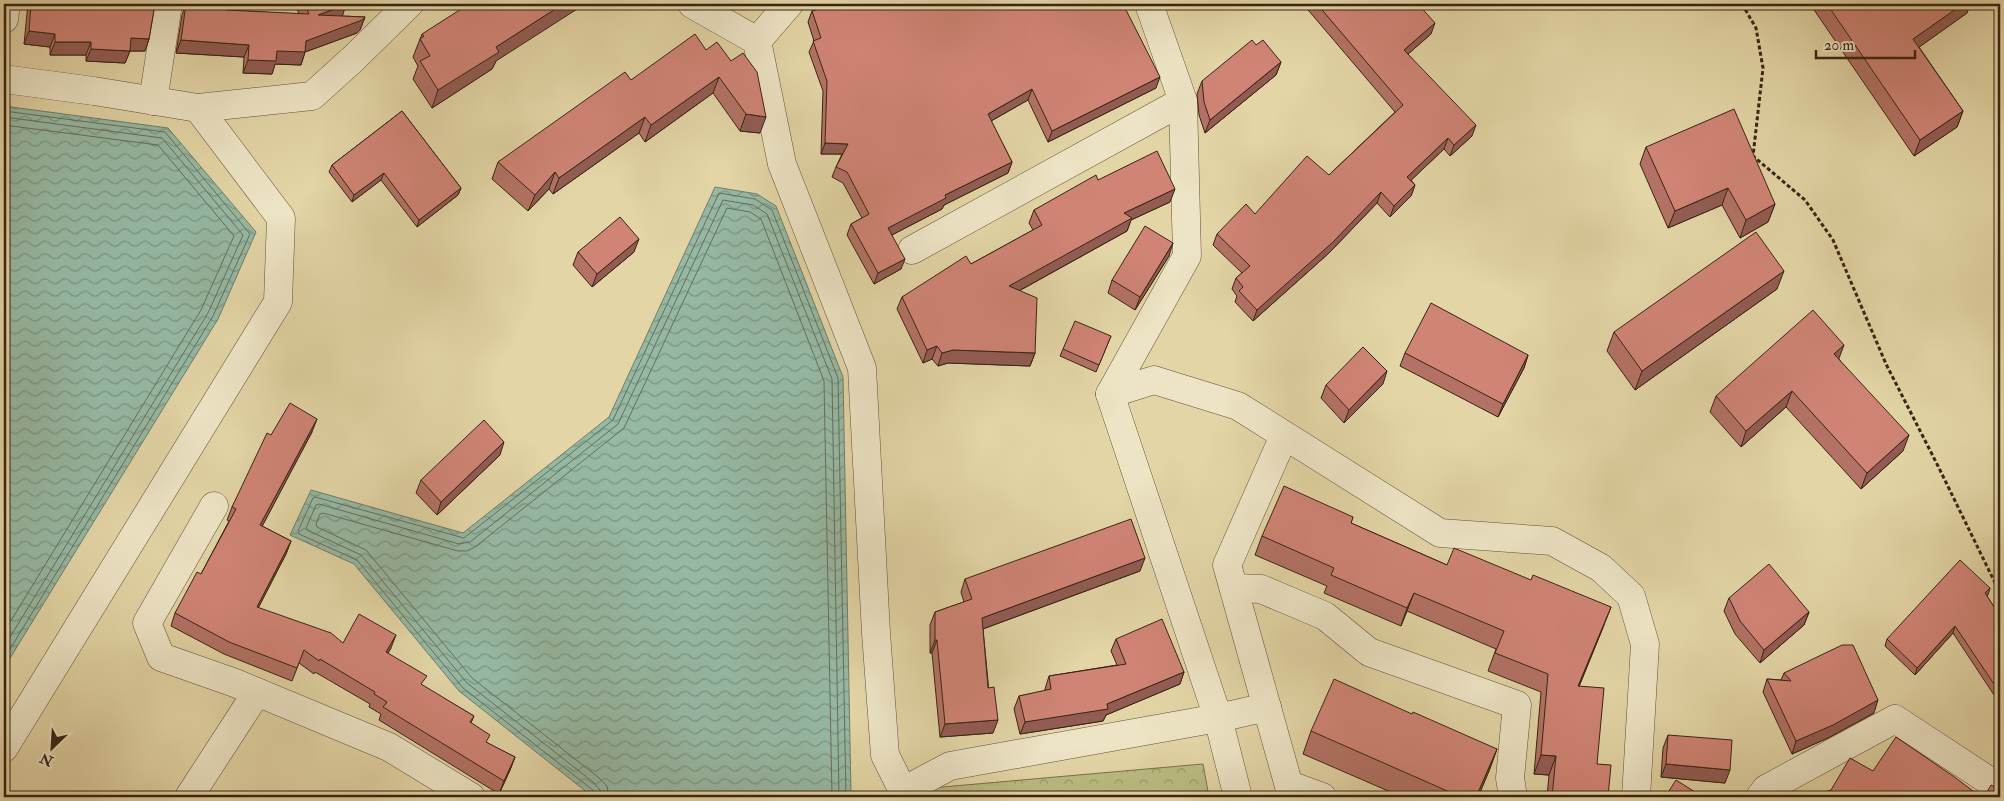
<svg xmlns="http://www.w3.org/2000/svg" width="2004" height="801" viewBox="0 0 2004 801" font-family="'IM FELL Double Pica',serif">
<defs>
<pattern id="forest-crowns" width="20" height="18" patternUnits="userSpaceOnUse" patternTransform="scale(1.25)"><rect width="20" height="18" fill="#babb82"/><path d="M2 6a3 3 0 1 1 6 0M12 15a3 3 0 1 1 6 0" fill="none" stroke="#989869"/></pattern>
<pattern id="water-waves" width="16" height="10" patternUnits="userSpaceOnUse" patternTransform="scale(1.25)"><rect width="16" height="10" fill="#96b9a4"/><path d="M0 5q4-4 8 0t8 0" fill="none" stroke="#7b9684"/></pattern>
</defs>
<rect width="100%" height="100%" fill="#e3d5a6"/>
<filter id="stains"><feTurbulence type="fractalNoise" baseFrequency=".004" numOctaves="4"/><feColorMatrix values="0 0 0 0 .2 0 0 0 0 .09 0 0 0 0 .02 0 0 0 .5 -.17"/></filter>
<radialGradient id="worn" r=".72"><stop offset=".6" stop-color="#630" stop-opacity="0"/><stop offset="1" stop-color="#630" stop-opacity=".3"/></radialGradient>
<!-- forest -->
<path fill="url(#forest-crowns)" stroke="#79704a" d="M 1203,764 L 1209,797 L 920,797 L 920,789 Z"/>
<!-- water -->
<g fill="url(#water-waves)" stroke="#707d6a">
<path d="M 4,106 L 168,128 L 256,232 L 218,319 L 4,668 Z"/>
<path d="M 715,187 L 757,194 L 776,206 L 843,377 L 851,794 L 850,797 L 593,797 L 459,691 L 354,564 L 290,535 L 311,490 L 463,533 L 609,417 Z"/>
</g>
<g fill="none" stroke-linecap="round" stroke-linejoin="round">
<!-- shore -->
<g stroke="#676e5c" stroke-width="1">
<path d="M 4,111 L 165,132 L 250,234 L 213,316 L 4,659"/>
<path d="M 4,117 L 162,138 L 243,235 L 208,313 L 4,647"/>
<path d="M 4,125 L 158,145 L 234,236 L 201,310 L 4,632"/>
<path d="M 595,797 L 595,792 L 589,787 L 463,688 L 357,560 L 299,534 L 298,531 L 313,498 L 315,497 L 464,538 L 613,420 L 719,193 L 755,199 L 772,210 L 838,378 L 846,797"/>
<path d="M 602,797 L 600,790 L 593,782 L 467,683 L 361,555 L 307,530 L 306,528 L 316,505 L 319,504 L 459,544 L 470,542 L 618,424 L 723,200 L 753,205 L 767,214 L 832,379 L 839,797"/>
<path d="M 609,797 L 607,786 L 598,777 L 472,678 L 366,550 L 317,527 L 316,524 L 320,514 L 323,513 L 458,551 L 467,551 L 475,547 L 624,428 L 727,208 L 750,212 L 761,219 L 824,381 L 832,797"/>
</g>
<defs>
<g id="minor">
<path d="M 692,4 L 757,41 L 782,164 L 862,368 L 876,633 L 885,755 L 903,791 L 901,797"/>
<path d="M 1149,4 L 1183,101 L 1187,256 L 1110,394 L 1218,718 L 1238,797"/>
<path d="M 4,19 L 6,4"/>
<path d="M 757,41 L 789,4"/>
<path d="M 4,79 L 94,91 L 198,108 L 312,96 L 354,58 L 409,4"/>
<path d="M 153,101 L 168,4"/>
<path d="M 912,250 L 1183,101"/>
<path d="M 1110,394 L 1154,380 L 1238,406 L 1440,533 L 1552,541 L 1601,568 L 1631,596 L 1645,644 L 1636,797"/>
<path d="M 1284,436 L 1227,565 L 1292,797"/>
<path d="M 214,506 L 147,623 L 161,657 L 235,683 L 389,747 L 471,797"/>
<path d="M 1234,588 L 1261,589 L 1325,616 L 1369,652 L 1517,705 L 1510,778 L 1513,797"/>
<path d="M 4,748 L 278,302 L 281,218 L 198,108"/>
<path d="M 1289,785 L 1322,797"/>
<path d="M 903,791 L 950,766 L 1218,718 L 1267,707"/>
<path d="M 189,797 L 257,692"/>
<path d="M 1760,797 L 1766,789 L 1895,719 L 2000,788"/>
</g>
</defs>
<!-- minor casing -->
<use href="#minor" stroke="#635038" stroke-width="29"/>
<!-- path -->
<path stroke="#382413" stroke-width="3" stroke-dasharray="4 2.5" stroke-linecap="butt" d="M 1742,4 L 1756,28 L 1763,68 L 1753,156 L 1805,200 L 1833,240 L 1886,364 L 1938,466 L 2000,593"/>
<!-- minor -->
<use href="#minor" stroke="#ede4c5" stroke-width="28"/>
</g>
<!-- wall -->
<g fill="#b37265" stroke="#382413">
<path d="M 28,4 L 155,4 L 149,39 L 145,51 L 130,51 L 125,63 L 86,61 L 86,55 L 50,55 L 50,47 L 24,44 Z"/>
<path d="M 186,4 L 226,10 L 299,14 L 295,4 L 346,4 L 342,16 L 365,17 L 360,30 L 357,33 L 305,52 L 301,65 L 275,64 L 272,74 L 243,73 L 244,57 L 176,53 L 182,15 Z"/>
<path d="M 825,4 L 1087,4 L 1088,8 L 1156,88 L 1048,142 L 1028,100 L 991,121 L 1012,162 L 1008,173 L 944,205 L 942,209 L 892,235 L 901,269 L 874,284 L 847,235 L 851,224 L 862,218 L 843,183 L 832,177 L 836,167 L 842,154 L 821,154 L 823,91 L 809,52 L 814,41 L 808,22 L 812,11 L 824,7 Z"/>
<path d="M 1303,4 L 1418,4 L 1431,34 L 1408,54 L 1472,136 L 1450,156 L 1444,149 L 1411,180 L 1415,185 L 1411,196 L 1390,217 L 1377,203 L 1329,253 L 1253,321 L 1235,302 L 1237,296 L 1232,289 L 1236,278 L 1242,273 L 1213,245 L 1217,234 L 1329,175 L 1395,112 Z"/>
<path d="M 1499,4 L 1510,4 L 1503,9 Z"/>
<path d="M 1810,4 L 1970,4 L 1967,13 L 1919,47 L 1963,111 L 1957,127 L 1914,156 Z"/>
<path d="M 422,34 L 496,61 L 492,69 L 432,108 L 413,79 L 418,66 L 413,57 Z"/>
<path d="M 706,50 L 731,61 L 760,133 L 740,131 L 713,93 L 645,142 L 639,133 L 553,194 L 549,189 L 528,211 L 492,179 L 498,162 L 631,80 Z"/>
<path d="M 1281,62 L 1276,75 L 1205,133 L 1199,115 L 1197,94 L 1202,81 Z"/>
<path d="M 402,111 L 461,188 L 458,195 L 417,227 L 381,180 L 352,202 L 329,172 L 332,165 Z"/>
<path d="M 1646,147 L 1775,204 L 1768,222 L 1740,238 L 1722,205 L 1668,228 L 1640,164 Z"/>
<path d="M 1098,180 L 1170,202 L 1131,220 L 1127,231 L 1019,291 L 1035,353 L 1030,366 L 948,363 L 938,366 L 932,359 L 923,363 L 897,309 L 902,297 L 971,264 L 1033,230 L 1029,223 L 1034,210 Z"/>
<path d="M 578,252 L 634,252 L 592,287 L 573,265 Z"/>
<path d="M 1169,256 L 1135,310 L 1108,293 L 1112,280 Z"/>
<path d="M 1777,289 L 1635,390 L 1607,351 L 1614,332 Z"/>
<path d="M 1111,336 L 1096,372 L 1060,356 L 1063,349 Z"/>
<path d="M 1405,353 L 1528,355 L 1524,368 L 1498,417 L 1400,366 Z"/>
<path d="M 1839,359 L 1903,451 L 1861,489 L 1786,407 L 1741,447 L 1710,412 L 1716,396 Z"/>
<path d="M 1383,384 L 1344,423 L 1321,398 L 1326,385 Z"/>
<path d="M 312,432 L 262,526 L 291,541 L 286,554 L 258,608 L 343,643 L 391,648 L 388,653 L 423,686 L 474,716 L 471,723 L 487,743 L 515,757 L 510,770 L 499,794 L 379,720 L 381,714 L 369,707 L 370,704 L 315,672 L 314,674 L 299,663 L 292,681 L 224,654 L 171,626 L 175,613 L 201,574 L 229,521 L 227,520 L 232,507 L 271,435 Z"/>
<path d="M 500,455 L 437,515 L 416,493 L 421,480 Z"/>
<path d="M 1353,517 L 1351,523 L 1447,565 L 1604,625 L 1579,686 L 1597,764 L 1608,797 L 1547,797 L 1549,775 L 1534,774 L 1541,692 L 1488,671 L 1496,649 L 1407,611 L 1401,626 L 1324,593 L 1327,586 L 1255,555 L 1262,536 Z"/>
<path d="M 1140,571 L 983,629 L 993,733 L 940,737 L 932,653 L 930,653 L 930,625 L 935,612 L 964,602 L 961,592 L 965,579 Z"/>
<path d="M 1990,588 L 1987,596 L 2000,616 L 2000,704 L 1953,633 L 1915,675 L 1885,646 L 1887,639 Z"/>
<path d="M 1729,598 L 1809,612 L 1804,625 L 1760,663 L 1735,634 L 1724,611 Z"/>
<path d="M 1116,639 L 1184,672 L 1180,684 L 1106,715 L 1103,721 L 1020,734 L 1014,709 L 1019,696 L 1045,691 L 1045,689 L 1049,676 L 1117,665 L 1111,651 Z"/>
<path d="M 1784,673 L 1874,713 L 1828,738 L 1792,754 L 1763,692 L 1767,679 L 1781,680 Z"/>
<path d="M 1311,731 L 1497,749 L 1489,771 L 1478,797 L 1402,797 L 1303,754 Z"/>
<path d="M 1668,735 L 1725,783 L 1661,777 L 1663,748 Z"/>
</g>
<!-- shaded-wall -->
<g fill="#925c53" stroke="#382413">
<path d="M 563,4 L 585,4 L 496,61 L 492,69 L 432,108 L 438,90 L 496,47 Z"/>
<path d="M 1505,4 L 1510,4 L 1503,9 Z"/>
<path d="M 1963,4 L 1970,4 L 1967,13 L 1908,55 L 1913,39 Z"/>
<path d="M 346,5 L 342,17 L 318,15 Z"/>
<path d="M 365,17 L 360,30 L 357,33 L 305,52 L 301,65 L 275,64 L 272,74 L 243,73 L 248,60 L 306,41 Z"/>
<path d="M 1435,23 L 1431,34 L 1400,61 L 1404,50 Z"/>
<path d="M 29,31 L 55,34 L 50,47 L 24,44 Z"/>
<path d="M 131,38 L 149,39 L 145,51 L 127,51 Z"/>
<path d="M 181,40 L 249,45 L 244,57 L 176,53 Z"/>
<path d="M 55,42 L 91,42 L 86,55 L 50,55 Z"/>
<path d="M 91,49 L 130,51 L 125,63 L 86,61 Z"/>
<path d="M 1281,62 L 1276,75 L 1205,133 L 1210,120 Z"/>
<path d="M 719,77 L 713,93 L 645,142 L 651,125 Z"/>
<path d="M 1160,77 L 1156,88 L 1048,142 L 1052,131 Z"/>
<path d="M 1032,89 L 1028,100 L 984,125 L 988,114 Z"/>
<path d="M 1963,111 L 1957,127 L 1914,156 L 1920,140 Z"/>
<path d="M 746,114 L 766,117 L 760,133 L 740,131 Z"/>
<path d="M 645,117 L 639,133 L 553,194 L 559,178 Z"/>
<path d="M 1476,125 L 1472,136 L 1450,156 L 1454,145 Z"/>
<path d="M 1448,138 L 1444,149 L 1403,188 L 1407,177 Z"/>
<path d="M 825,143 L 848,144 L 844,154 L 821,154 Z"/>
<path d="M 1012,162 L 1008,173 L 944,205 L 942,209 L 884,239 L 888,228 L 945,195 Z"/>
<path d="M 555,172 L 549,189 L 528,211 L 535,195 Z"/>
<path d="M 384,173 L 381,180 L 352,202 L 354,195 Z"/>
<path d="M 1415,185 L 1411,196 L 1390,217 L 1394,206 Z"/>
<path d="M 461,188 L 458,195 L 417,227 L 419,220 Z"/>
<path d="M 1728,188 L 1722,205 L 1668,228 L 1675,211 Z"/>
<path d="M 1175,189 L 1170,202 L 1131,220 L 1127,231 L 1004,299 L 1009,286 L 1124,213 Z"/>
<path d="M 1381,192 L 1377,203 L 1329,253 L 1253,321 L 1257,310 Z"/>
<path d="M 1775,204 L 1768,222 L 1740,238 L 1746,220 Z"/>
<path d="M 639,239 L 634,252 L 592,287 L 597,274 Z"/>
<path d="M 1173,243 L 1169,256 L 1135,310 L 1140,297 Z"/>
<path d="M 905,259 L 901,269 L 874,284 L 878,273 Z"/>
<path d="M 1784,271 L 1777,289 L 1635,390 L 1642,371 Z"/>
<path d="M 1844,345 L 1838,361 L 1834,354 Z"/>
<path d="M 937,346 L 932,359 L 923,363 L 927,350 Z"/>
<path d="M 953,350 L 1035,353 L 1030,366 L 948,363 L 938,366 L 942,353 Z"/>
<path d="M 1528,355 L 1524,368 L 1498,417 L 1503,404 Z"/>
<path d="M 1387,371 L 1383,384 L 1344,423 L 1349,410 Z"/>
<path d="M 1792,391 L 1786,407 L 1741,447 L 1746,431 Z"/>
<path d="M 317,419 L 312,432 L 256,538 L 260,525 Z"/>
<path d="M 1909,435 L 1903,451 L 1861,489 L 1867,473 Z"/>
<path d="M 504,442 L 500,455 L 437,515 L 441,502 Z"/>
<path d="M 291,541 L 286,554 L 252,620 L 257,607 Z"/>
<path d="M 1145,558 L 1140,571 L 977,631 L 982,618 Z"/>
<path d="M 1990,588 L 1988,595 L 1983,600 L 1985,593 Z"/>
<path d="M 1414,593 L 1407,611 L 1401,626 L 1407,608 Z"/>
<path d="M 1611,607 L 1604,625 L 1572,704 L 1578,686 Z"/>
<path d="M 1809,612 L 1804,625 L 1760,663 L 1764,650 Z"/>
<path d="M 1955,626 L 1953,633 L 1915,675 L 1917,668 Z"/>
<path d="M 396,635 L 391,648 L 381,665 L 386,652 Z"/>
<path d="M 935,640 L 937,640 L 932,653 L 930,653 Z"/>
<path d="M 1184,672 L 1180,684 L 1106,715 L 1103,721 L 1020,734 L 1025,722 L 1107,704 Z"/>
<path d="M 1878,700 L 1874,713 L 1828,738 L 1792,754 L 1796,741 Z"/>
<path d="M 998,720 L 993,733 L 940,737 L 945,724 Z"/>
<path d="M 1497,749 L 1489,771 L 1478,797 L 1476,797 Z"/>
<path d="M 1541,755 L 1556,756 L 1549,775 L 1534,774 Z"/>
<path d="M 515,757 L 510,770 L 499,794 L 504,781 Z"/>
<path d="M 1666,764 L 1730,770 L 1725,783 L 1661,777 Z"/>
</g>
<!-- building -->
<g fill="#d08476" stroke="#382413">
<path d="M 31,4 L 155,4 L 149,39 L 131,38 L 130,51 L 91,49 L 91,42 L 55,42 L 55,34 L 29,31 Z"/>
<path d="M 186,4 L 227,4 L 226,10 L 309,14 L 305,4 L 346,4 L 346,5 L 318,15 L 365,17 L 362,20 L 306,41 L 305,52 L 277,51 L 276,61 L 248,60 L 249,45 L 181,40 Z"/>
<path d="M 469,4 L 563,4 L 496,47 L 499,52 L 438,90 L 420,61 L 430,56 L 420,39 L 424,36 L 422,34 Z"/>
<path d="M 826,4 L 1087,4 L 1088,8 L 1113,4 L 1123,4 L 1160,77 L 1052,131 L 1032,89 L 988,114 L 1012,162 L 945,195 L 946,198 L 888,228 L 905,259 L 878,273 L 851,224 L 869,214 L 847,172 L 836,167 L 848,144 L 825,143 L 827,81 L 813,41 L 821,38 L 812,11 L 827,6 Z"/>
<path d="M 1317,4 L 1418,4 L 1435,23 L 1404,50 L 1476,125 L 1454,145 L 1448,138 L 1407,177 L 1415,185 L 1394,206 L 1381,192 L 1333,242 L 1257,310 L 1239,291 L 1243,287 L 1236,278 L 1250,266 L 1217,234 L 1246,204 L 1255,214 L 1307,156 L 1329,175 L 1403,105 Z"/>
<path d="M 1827,4 L 1963,4 L 1913,39 L 1963,111 L 1920,140 Z"/>
<path d="M 695,34 L 706,50 L 717,42 L 731,61 L 743,53 L 757,72 L 766,117 L 746,114 L 719,77 L 651,125 L 645,117 L 559,178 L 555,172 L 535,195 L 498,162 L 625,72 L 631,80 Z"/>
<path d="M 1252,40 L 1256,45 L 1263,40 L 1281,62 L 1210,120 L 1204,102 L 1202,81 Z"/>
<path d="M 1734,109 L 1775,204 L 1746,220 L 1728,188 L 1675,211 L 1646,147 Z"/>
<path d="M 402,111 L 461,188 L 419,220 L 384,173 L 354,195 L 332,165 Z"/>
<path d="M 1157,151 L 1175,189 L 1124,213 L 1132,218 L 1009,286 L 1037,298 L 1035,353 L 953,350 L 942,353 L 937,346 L 927,350 L 902,297 L 966,256 L 971,264 L 1042,225 L 1034,210 L 1096,175 L 1098,180 Z"/>
<path d="M 620,217 L 639,239 L 597,274 L 578,252 Z"/>
<path d="M 1145,226 L 1173,243 L 1140,297 L 1112,280 Z"/>
<path d="M 1756,232 L 1784,271 L 1642,371 L 1614,332 Z"/>
<path d="M 1431,303 L 1528,355 L 1503,404 L 1405,353 Z"/>
<path d="M 1813,310 L 1844,345 L 1834,354 L 1909,435 L 1867,473 L 1792,391 L 1746,431 L 1716,396 Z"/>
<path d="M 1075,321 L 1111,336 L 1099,365 L 1063,349 Z"/>
<path d="M 1363,347 L 1387,371 L 1349,410 L 1326,385 Z"/>
<path d="M 290,403 L 317,419 L 260,525 L 291,541 L 257,607 L 331,633 L 343,643 L 359,614 L 396,635 L 386,652 L 427,676 L 421,684 L 474,716 L 470,722 L 490,735 L 486,742 L 515,757 L 504,781 L 383,707 L 387,702 L 374,694 L 375,692 L 320,659 L 319,661 L 304,650 L 297,668 L 229,642 L 175,613 L 197,572 L 201,574 L 236,509 L 232,507 L 267,433 L 271,435 Z"/>
<path d="M 484,420 L 504,442 L 441,502 L 421,480 Z"/>
<path d="M 1284,486 L 1353,517 L 1351,523 L 1447,565 L 1454,548 L 1531,580 L 1533,575 L 1611,607 L 1578,686 L 1604,688 L 1597,764 L 1611,765 L 1608,797 L 1552,797 L 1556,756 L 1541,755 L 1548,674 L 1495,653 L 1504,631 L 1414,593 L 1407,608 L 1331,575 L 1334,568 L 1262,536 Z"/>
<path d="M 1131,519 L 1145,558 L 982,618 L 988,688 L 994,687 L 998,720 L 945,724 L 937,640 L 935,640 L 935,612 L 972,599 L 965,579 Z"/>
<path d="M 1960,560 L 1990,588 L 1985,593 L 2000,616 L 2000,693 L 1955,626 L 1917,668 L 1887,639 Z"/>
<path d="M 1769,564 L 1809,612 L 1764,650 L 1740,621 L 1729,598 Z"/>
<path d="M 1162,619 L 1184,672 L 1107,704 L 1108,709 L 1025,722 L 1019,696 L 1051,689 L 1049,676 L 1126,664 L 1116,639 Z"/>
<path d="M 1842,645 L 1853,645 L 1878,700 L 1833,725 L 1796,741 L 1767,679 L 1791,681 L 1784,673 Z"/>
<path d="M 1334,679 L 1412,714 L 1413,712 L 1497,749 L 1476,797 L 1461,797 L 1311,731 Z"/>
<path d="M 1668,735 L 1732,740 L 1730,770 L 1666,764 Z"/>
<path d="M 1896,737 L 1953,776 L 1981,797 L 1825,797 L 1824,792 L 1831,790 L 1850,758 L 1873,771 Z"/>
<path d="M 1676,780 L 1703,797 L 1665,797 Z"/>
<path d="M 1991,785 L 2000,789 L 2000,797 L 1984,797 Z"/>
</g>
<!-- margin -->
<rect width="2004" height="801" fill="none" stroke="#e3d5a6" stroke-width="20"/>
<rect x="5" y="5" width="1994" height="791" fill="none" stroke="#382413" stroke-width="2.5"/>
<rect x="10" y="10" width="1984" height="781" fill="none" stroke="#382413"/>
<!-- north arrow -->
<g transform="translate(52 748) rotate(205)" stroke="#ede4c5" stroke-width="4" paint-order="stroke">
<path d="M0-4L9 19L0 12L-9 19Z" fill="#382413"/>
<text y="-8" font-size="14" font-weight="bold" text-anchor="middle" fill="#382413">N</text>
</g>
<!-- scale -->
<path d="M1816 50v8h99v-8" fill="none" stroke="#382413" stroke-width="2.5"/>
<text x="1824" y="50" font-size="15" fill="#382413" stroke="#ede4c5" stroke-width="4" paint-order="stroke">20 m</text>
<rect width="100%" height="100%" filter="url(#stains)"/>
<rect width="100%" height="100%" fill="url(#worn)"/>
</svg>
